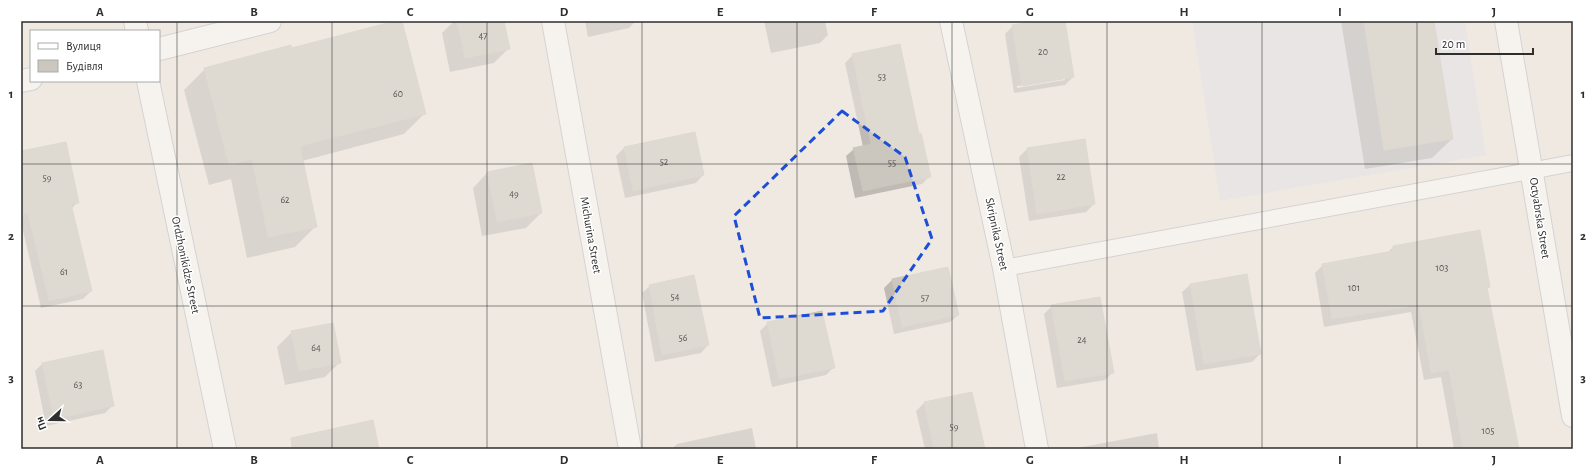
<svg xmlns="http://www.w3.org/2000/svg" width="1594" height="470" viewBox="0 0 1594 470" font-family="'Alegreya Sans',sans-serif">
<rect width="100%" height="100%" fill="#efe9e1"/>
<!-- industrial -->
<path fill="#e3e1e8" d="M 1192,21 L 1465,21 L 1486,155 L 1220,201 Z"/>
<!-- shadow -->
<g fill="#0003" fill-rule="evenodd">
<path d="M 401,21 L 425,113 L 404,134 L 302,161 L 316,226 L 295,247 L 247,258 L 231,179 L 209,185 L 184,90 L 205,69 Z"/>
<path d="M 454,21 L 503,21 L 509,48 L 494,63 L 450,72 L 442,33 Z"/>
<path d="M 585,21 L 636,21 L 629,28 L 588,37 Z"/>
<path d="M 764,21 L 825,21 L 828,35 L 820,43 L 771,53 Z"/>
<path d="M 1047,21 L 1064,21 L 1073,77 L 1065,85 L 1014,93 L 1005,34 L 1013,26 ZM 1065,78 L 1065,80 L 1017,88 L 1017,86 Z"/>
<path d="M 1341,21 L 1433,21 L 1452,139 L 1432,158 L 1365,169 Z"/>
<path d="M 853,55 L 919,135 L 930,176 L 922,184 L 855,198 L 846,156 L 854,149 L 863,147 L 845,63 Z"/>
<path d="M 694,133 L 703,175 L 696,183 L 625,198 L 616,156 L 624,148 Z"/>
<path d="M 1027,149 L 1094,204 L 1086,212 L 1029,221 L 1019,157 Z"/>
<path d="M 21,152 L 78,202 L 71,209 L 91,291 L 83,299 L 41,308 L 21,222 Z"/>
<path d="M 531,164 L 541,213 L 526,228 L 482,236 L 473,188 L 487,173 Z"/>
<path d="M 1393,247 L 1489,287 L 1486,290 L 1518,449 L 1454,449 L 1441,377 L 1424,380 L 1411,312 L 1324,327 L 1315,273 L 1323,265 L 1386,254 Z"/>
<path d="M 948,268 L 958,315 L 950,322 L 894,334 L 884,288 L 892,280 Z"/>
<path d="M 1246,275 L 1260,354 L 1252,362 L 1196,371 L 1182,292 L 1190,285 Z"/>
<path d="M 650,286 L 708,345 L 701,353 L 655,362 L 642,293 Z"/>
<path d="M 1052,306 L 1113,372 L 1105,380 L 1057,388 L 1044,314 Z"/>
<path d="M 768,323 L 834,367 L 826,375 L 772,387 L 760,331 Z"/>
<path d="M 292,332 L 340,362 L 325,377 L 285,385 L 277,347 Z"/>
<path d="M 43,363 L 113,405 L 105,413 L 46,426 L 35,371 Z"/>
<path d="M 924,403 L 984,449 L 925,449 L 916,411 Z"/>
<path d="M 752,428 L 756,449 L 672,449 L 677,444 Z"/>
<path d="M 1157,433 L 1159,449 L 1076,449 L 1077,448 Z"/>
</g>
<!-- building -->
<g fill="#cbc7bf" stroke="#cbc5ba">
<path d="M 395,21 L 402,21 L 426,114 L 300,146 L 317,227 L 268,237 L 252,159 L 229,165 L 204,68 L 291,45 L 292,48 Z"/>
<path d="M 457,21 L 504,21 L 510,49 L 465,58 Z"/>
<path d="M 1040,21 L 1065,21 L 1074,77 L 1022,86 L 1012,25 Z"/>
<path d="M 1364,21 L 1434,21 L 1453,139 L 1384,150 Z"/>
<path d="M 900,44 L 919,134 L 921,133 L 931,177 L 863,191 L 853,148 L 871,144 L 852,54 Z"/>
<path d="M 695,132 L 704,175 L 633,191 L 624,147 Z"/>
<path d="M 1085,139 L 1095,204 L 1037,214 L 1027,148 Z"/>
<path d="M 66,142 L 79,203 L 71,204 L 92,291 L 49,301 L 28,213 L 21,215 L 21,151 Z"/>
<path d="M 532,163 L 542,213 L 497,222 L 487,172 Z"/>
<path d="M 1480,230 L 1490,287 L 1487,288 L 1519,449 L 1463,449 L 1449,370 L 1431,373 L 1419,305 L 1332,319 L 1322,264 L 1393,251 L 1393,246 Z"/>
<path d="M 948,267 L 959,315 L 902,327 L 892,279 Z"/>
<path d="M 1247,274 L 1261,354 L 1204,364 L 1190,284 Z"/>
<path d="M 694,275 L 709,345 L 662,355 L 649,285 Z"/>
<path d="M 1100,297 L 1114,373 L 1065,381 L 1051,305 Z"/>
<path d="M 822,311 L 835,368 L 779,379 L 767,322 Z"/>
<path d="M 333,323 L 341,363 L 299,371 L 291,331 Z"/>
<path d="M 103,350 L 114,406 L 54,419 L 42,363 Z"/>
<path d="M 972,392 L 985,449 L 934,449 L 924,402 Z"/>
<path d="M 373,420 L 379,449 L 292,449 L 291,438 Z"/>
</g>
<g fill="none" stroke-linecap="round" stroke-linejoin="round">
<defs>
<path id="lane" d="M 1004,268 L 1573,163"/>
<g id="street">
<path d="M 553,21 L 630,449"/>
<path d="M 951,21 L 1004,268 L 1037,449"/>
<path d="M 159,49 L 270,21"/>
</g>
<g id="secondary">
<path d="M 135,21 L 137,31"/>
<path d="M 1506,21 L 1573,416"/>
<path d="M 21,81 L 31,79"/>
<path d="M 148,81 L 225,449"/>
</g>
</defs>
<!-- lane casing -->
<use href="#lane" stroke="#b4b7c1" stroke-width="18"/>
<!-- street casing -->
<use href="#street" stroke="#b4b7c1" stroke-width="24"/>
<!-- secondary casing -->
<use href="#secondary" stroke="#b4b7c1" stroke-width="24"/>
<!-- lane -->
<use href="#lane" stroke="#fff" stroke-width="16"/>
<!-- street -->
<use href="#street" stroke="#fff" stroke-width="22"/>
<!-- secondary -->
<use href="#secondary" stroke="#fff" stroke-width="22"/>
</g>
<!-- marked area -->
<path d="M0 0H1594V470H0ZM 842,111 L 905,157 L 932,239 L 883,311 L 760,318 L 734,216 Z" fill="#efe9e1" fill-opacity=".55" fill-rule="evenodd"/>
<path fill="none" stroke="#1d4ed8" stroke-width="3" stroke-dasharray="8 5" stroke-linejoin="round" d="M 842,111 L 905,157 L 932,239 L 883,311 L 760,318 L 734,216 Z"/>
<!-- grid -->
<path fill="none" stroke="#2e2e2e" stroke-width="1" stroke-opacity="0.55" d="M 177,21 L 177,449M 332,21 L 332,449M 487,21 L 487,449M 642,21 L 642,449M 797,21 L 797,449M 952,21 L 952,449M 1107,21 L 1107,449M 1262,21 L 1262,449M 1417,21 L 1417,449M 21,164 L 1573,164M 21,306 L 1573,306"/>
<g text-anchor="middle" stroke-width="3" stroke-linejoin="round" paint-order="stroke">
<!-- number labels -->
<g font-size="10" fill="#555452">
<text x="483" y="39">47</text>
<text x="1043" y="55">20</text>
<text x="882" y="80">53</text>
<text x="398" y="97">60</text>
<text x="664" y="165">52</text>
<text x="892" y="166">55</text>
<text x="1061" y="180">22</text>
<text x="47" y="181">59</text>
<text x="514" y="197">49</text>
<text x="285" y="203">62</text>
<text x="1442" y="271">103</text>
<text x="64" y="275">61</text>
<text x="1354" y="291">101</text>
<text x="675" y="300">54</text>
<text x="925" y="301">57</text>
<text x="683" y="341">56</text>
<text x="1082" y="343">24</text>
<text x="316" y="351">64</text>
<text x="78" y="388">63</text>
<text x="954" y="430">59</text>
<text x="1488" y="434">105</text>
</g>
<!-- street labels -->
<g font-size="12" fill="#2e2e2e" stroke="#fff">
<text transform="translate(1540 218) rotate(81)" y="4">Octyabrska Street</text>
<text transform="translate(997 234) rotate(78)" y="4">Skripnika Street</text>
<text transform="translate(591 235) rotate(80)" y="4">Michurina Street</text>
<text transform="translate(186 265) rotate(78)" y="4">Ordzhonikidze Street</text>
</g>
</g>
<!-- border -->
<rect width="1594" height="470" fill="none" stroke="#ffffff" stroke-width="44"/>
<!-- legend -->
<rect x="30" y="30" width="130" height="52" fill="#ffffff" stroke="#ababab"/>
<rect x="38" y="43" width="20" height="6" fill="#ffffff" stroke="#ababab"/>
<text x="66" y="50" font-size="12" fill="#2e2e2e">Вулиця</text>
<rect x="38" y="60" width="20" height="12" fill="#cbc7bf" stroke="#ababab"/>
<text x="66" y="70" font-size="12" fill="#2e2e2e">Будівля</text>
<!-- north arrow -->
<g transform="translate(50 420) rotate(249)" stroke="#ffffff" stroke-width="3" paint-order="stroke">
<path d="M0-3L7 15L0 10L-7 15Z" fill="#2e2e2e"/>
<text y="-6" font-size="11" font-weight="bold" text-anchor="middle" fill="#2e2e2e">Пн</text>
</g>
<!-- scale -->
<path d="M1436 48v6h97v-6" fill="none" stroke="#2e2e2e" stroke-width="2"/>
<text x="1442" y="48" font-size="12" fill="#2e2e2e" stroke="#ffffff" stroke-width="3" paint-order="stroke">20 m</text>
<rect x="22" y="22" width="1550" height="426" fill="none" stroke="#2e2e2e" stroke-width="1.5"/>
<g font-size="13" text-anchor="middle" font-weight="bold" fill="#2e2e2e">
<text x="100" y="16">A</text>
<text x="254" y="16">B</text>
<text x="410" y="16">C</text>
<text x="564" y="16">D</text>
<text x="720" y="16">E</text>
<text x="874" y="16">F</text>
<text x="1030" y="16">G</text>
<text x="1184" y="16">H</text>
<text x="1340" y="16">I</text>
<text x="1494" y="16">J</text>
<text x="11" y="98">1</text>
<text x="1583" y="98">1</text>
<text x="11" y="240">2</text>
<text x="1583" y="240">2</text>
<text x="11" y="382">3</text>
<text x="1583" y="382">3</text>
<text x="100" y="464">A</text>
<text x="254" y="464">B</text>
<text x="410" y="464">C</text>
<text x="564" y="464">D</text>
<text x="720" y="464">E</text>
<text x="874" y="464">F</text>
<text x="1030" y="464">G</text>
<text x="1184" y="464">H</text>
<text x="1340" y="464">I</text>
<text x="1494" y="464">J</text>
</g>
</svg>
